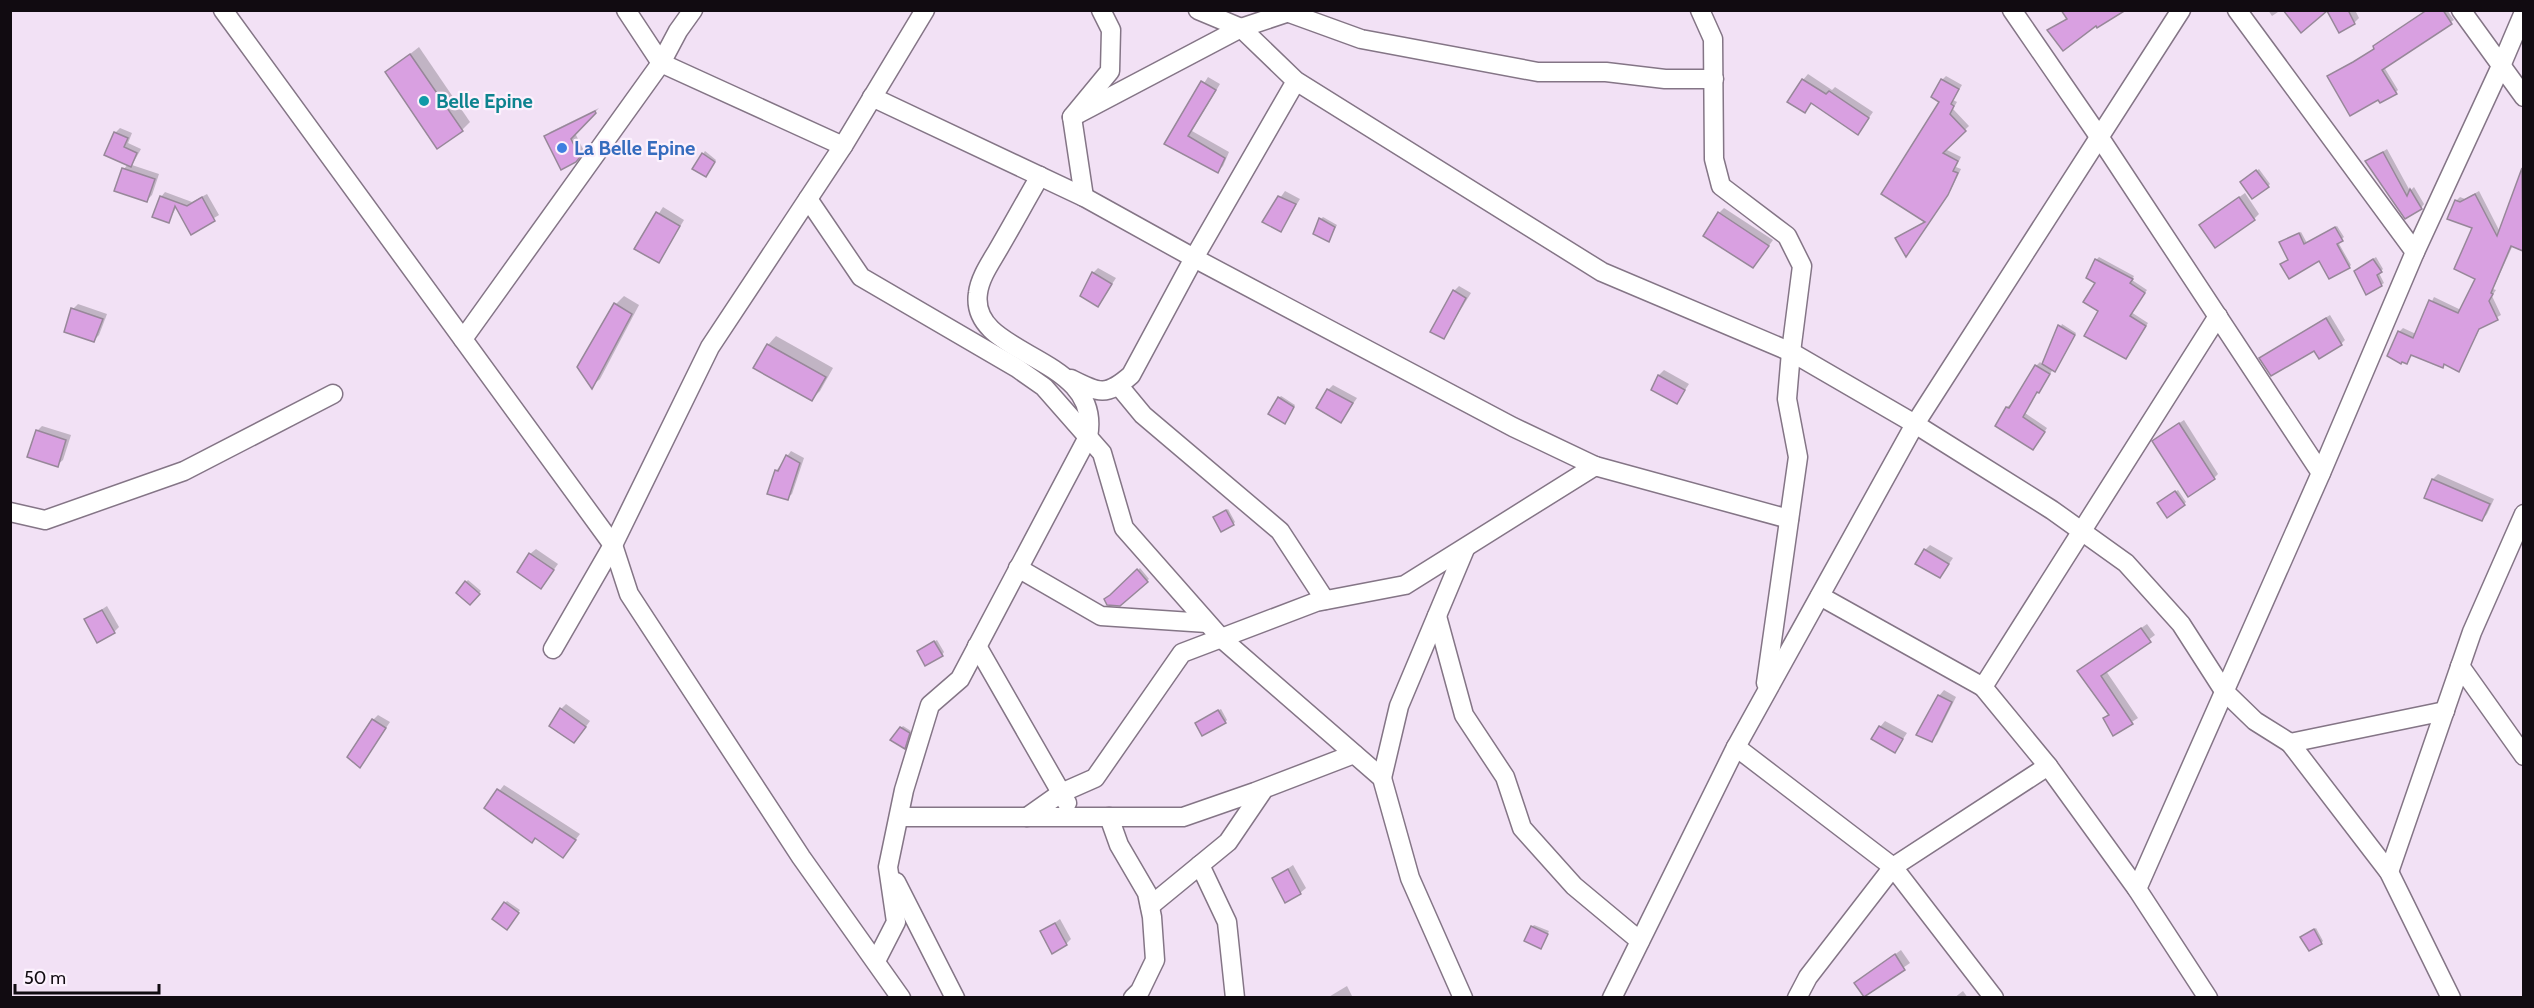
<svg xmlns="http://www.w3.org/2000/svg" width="2534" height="1008" viewBox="0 0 2534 1008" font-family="Cabin,sans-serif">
<rect width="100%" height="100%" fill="#f2e1f5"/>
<!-- shadow -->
<g fill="#0003">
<path d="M 2268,10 L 2281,10 L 2272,16 Z"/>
<path d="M 2328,10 L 2355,10 L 2359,18 L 2354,23 Z"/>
<path d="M 2428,10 L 2447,10 L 2454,20 L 2384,67 L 2398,90 L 2396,92 L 2379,98 L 2329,76 L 2358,60 Z"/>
<path d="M 419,47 L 470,122 L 462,130 L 387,72 Z"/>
<path d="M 1808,74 L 1832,90 L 1835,87 L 1873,112 L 1858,133 L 1812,102 L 1805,112 L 1803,80 Z"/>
<path d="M 1946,76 L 1962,85 L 1953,100 L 1957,102 L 1953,109 L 1969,126 L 1945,149 L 1961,157 L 1956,167 L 1961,169 L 1951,190 L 1909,251 L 1901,235 L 1927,220 L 1942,80 Z"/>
<path d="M 1208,77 L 1220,84 L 1192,131 L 1229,152 L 1223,166 L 1218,171 L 1166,143 Z"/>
<path d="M 599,108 L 575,133 L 584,151 L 575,161 L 546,137 L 550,132 Z"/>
<path d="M 120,128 L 132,133 L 128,143 L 141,149 L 132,165 L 159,174 L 152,195 L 146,201 L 124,169 L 128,164 L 115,133 Z"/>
<path d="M 2387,149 L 2410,191 L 2414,187 L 2424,204 L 2421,208 L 2367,162 Z"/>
<path d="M 705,151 L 716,160 L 708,173 L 694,169 Z"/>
<path d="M 2259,169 L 2270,184 L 2268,186 L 2247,178 Z"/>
<path d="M 2520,185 L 2524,186 L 2524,249 L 2513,245 L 2493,289 L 2496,290 L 2492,296 L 2501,315 L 2481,326 L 2459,370 L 2445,363 L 2443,366 L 2412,354 L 2406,362 L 2399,332 L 2403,328 L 2416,334 L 2434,297 L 2461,310 L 2477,278 L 2474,227 L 2456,201 L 2460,197 L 2465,199 L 2479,191 L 2500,232 Z"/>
<path d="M 1285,191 L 1300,199 L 1281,230 L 1264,221 Z"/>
<path d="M 165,192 L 192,202 L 207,194 L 219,215 L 191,232 L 177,206 L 169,221 L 161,197 Z"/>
<path d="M 2245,193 L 2259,214 L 2254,219 L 2200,225 Z"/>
<path d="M 663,207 L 684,220 L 659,261 L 636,249 Z"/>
<path d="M 1724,208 L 1773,240 L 1758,261 L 1719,213 Z"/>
<path d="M 1323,217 L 1337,225 L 1329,240 L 1321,219 Z"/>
<path d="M 2337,226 L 2344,237 L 2338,242 L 2351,265 L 2349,267 L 2320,259 L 2289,260 L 2283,241 L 2301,232 L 2307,243 Z"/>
<path d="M 2099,257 L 2134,276 L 2132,280 L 2147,290 L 2131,312 L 2148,323 L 2126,357 L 2100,310 L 2096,260 Z"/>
<path d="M 2376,257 L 2383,269 L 2379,273 L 2384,283 L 2381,285 L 2358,269 Z"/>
<path d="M 1098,268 L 1116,278 L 1098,305 L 1093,273 Z"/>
<path d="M 1459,286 L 1471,293 L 1443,338 L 1454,291 Z"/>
<path d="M 624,296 L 639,305 L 600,379 L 592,386 L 616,304 Z"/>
<path d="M 78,304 L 107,314 L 99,335 L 94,340 L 73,309 Z"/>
<path d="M 2330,315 L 2345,340 L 2341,344 L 2261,358 Z"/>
<path d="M 2062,324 L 2076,333 L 2057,368 L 2053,369 L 2042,388 L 2038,391 L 2025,413 L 2047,428 L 2036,445 L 1997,425 L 2007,407 L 2011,404 L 2013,405 L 2036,366 L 2040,362 L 2043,365 Z"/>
<path d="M 776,336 L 833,368 L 820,391 L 812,399 L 768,345 Z"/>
<path d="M 1664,370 L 1689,384 L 1677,402 L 1653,389 L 1659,375 Z"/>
<path d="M 1333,385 L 1357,398 L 1341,421 L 1328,390 Z"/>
<path d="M 1281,396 L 1295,405 L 1287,420 L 1279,398 Z"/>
<path d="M 2184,420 L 2218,474 L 2214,478 L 2158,437 Z"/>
<path d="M 42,426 L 71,435 L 63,460 L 57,465 L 37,431 Z"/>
<path d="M 791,451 L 804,458 L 792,494 L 787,498 L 776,471 Z"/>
<path d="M 2438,474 L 2494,499 L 2487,514 L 2482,520 L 2433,479 Z"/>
<path d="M 2178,490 L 2186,502 L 2184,504 L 2161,501 Z"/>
<path d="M 1228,509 L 1235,522 L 1233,524 L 1217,516 Z"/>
<path d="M 1930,545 L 1953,558 L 1940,577 L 1925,550 Z"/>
<path d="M 536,549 L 558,564 L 541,587 L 530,554 Z"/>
<path d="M 1140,568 L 1149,579 L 1120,604 L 1115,593 Z"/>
<path d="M 468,580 L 481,591 L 470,603 L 466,582 Z"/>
<path d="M 107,606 L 119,627 L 114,632 L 86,620 Z"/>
<path d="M 2147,624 L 2155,635 L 2106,671 L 2138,718 L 2113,734 L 2105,718 L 2110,714 L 2079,671 Z"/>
<path d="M 937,640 L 944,652 L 942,655 L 921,649 Z"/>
<path d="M 1944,690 L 1956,697 L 1937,735 L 1931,740 L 1939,696 Z"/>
<path d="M 566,704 L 590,721 L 579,736 L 561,709 Z"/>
<path d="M 1221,709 L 1227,720 L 1225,722 L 1199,721 Z"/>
<path d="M 378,715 L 390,722 L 360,766 L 373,720 Z"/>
<path d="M 1885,721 L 1907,733 L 1895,751 L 1880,727 Z"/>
<path d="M 903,726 L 911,731 L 904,747 L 901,728 Z"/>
<path d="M 504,785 L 580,834 L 563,856 L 536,837 L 486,808 Z"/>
<path d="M 1293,865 L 1306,888 L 1300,893 L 1274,878 Z"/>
<path d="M 507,901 L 520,910 L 509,925 L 505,903 Z"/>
<path d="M 1060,919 L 1071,939 L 1066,944 L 1042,932 Z"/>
<path d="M 1534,925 L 1549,931 L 1541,947 L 1532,927 Z"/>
<path d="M 2316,928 L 2323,941 L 2321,943 L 2305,935 Z"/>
<path d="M 1901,950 L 1910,963 L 1864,995 L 1856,983 Z"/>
<path d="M 1347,986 L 1353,998 L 1327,998 Z"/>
<path d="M 1963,991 L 1968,998 L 1954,998 Z"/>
</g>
<!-- building -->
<g fill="#d9a0e1" stroke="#978799" stroke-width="1.5">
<path d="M 2061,10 L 2126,10 L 2097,28 L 2096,26 L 2063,51 L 2047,30 L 2067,19 Z"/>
<path d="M 2283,10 L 2348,10 L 2355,24 L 2339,33 L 2327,11 L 2301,33 Z"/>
<path d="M 2427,10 L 2443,10 L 2452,24 L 2382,70 L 2397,94 L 2380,103 L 2378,100 L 2350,116 L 2327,76 L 2353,62 L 2374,49 L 2373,46 Z"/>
<path d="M 410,54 L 463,131 L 437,149 L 385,72 Z"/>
<path d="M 1802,79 L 1826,94 L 1829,91 L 1869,118 L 1858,135 L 1811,103 L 1805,113 L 1787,102 Z"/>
<path d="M 1941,79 L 1959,89 L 1951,104 L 1954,106 L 1950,114 L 1966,131 L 1943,153 L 1958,161 L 1953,171 L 1958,173 L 1948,195 L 1906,257 L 1895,238 L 1925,222 L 1881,194 L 1939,102 L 1931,97 Z"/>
<path d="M 1201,81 L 1216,90 L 1188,136 L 1225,158 L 1218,173 L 1164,144 Z"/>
<path d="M 595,111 L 596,113 L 571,139 L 580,157 L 576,162 L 561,170 L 544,136 Z"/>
<path d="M 114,132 L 128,138 L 124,147 L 137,153 L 131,167 L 104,155 Z"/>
<path d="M 2383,152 L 2407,196 L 2410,189 L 2422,209 L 2405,219 L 2365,161 Z"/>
<path d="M 702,153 L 715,162 L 706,177 L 692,169 Z"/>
<path d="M 122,168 L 155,179 L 147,202 L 114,191 Z"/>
<path d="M 2522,168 L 2523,251 L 2511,246 L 2491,293 L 2493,294 L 2489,301 L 2498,320 L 2479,329 L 2459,372 L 2444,364 L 2443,368 L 2411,355 L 2407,364 L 2402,362 L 2401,364 L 2387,356 L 2398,331 L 2413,338 L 2429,300 L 2458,313 L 2475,279 L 2454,269 L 2472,228 L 2447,219 L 2455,200 L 2460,202 L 2475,194 L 2497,236 Z"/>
<path d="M 2256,170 L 2269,187 L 2252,199 L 2240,182 Z"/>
<path d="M 160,196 L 187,206 L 202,197 L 215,221 L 191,235 L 175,206 L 169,223 L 152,217 Z"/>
<path d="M 1278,196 L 1296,204 L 1281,232 L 1262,222 Z"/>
<path d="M 2239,197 L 2255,220 L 2215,248 L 2199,225 Z"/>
<path d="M 656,212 L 680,226 L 659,263 L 634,249 Z"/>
<path d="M 1718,212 L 1769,246 L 1753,268 L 1703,236 Z"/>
<path d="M 1319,218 L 1335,227 L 1329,242 L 1313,234 Z"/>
<path d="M 2335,227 L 2343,241 L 2337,244 L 2350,268 L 2329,279 L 2319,261 L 2289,279 L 2280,264 L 2288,260 L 2279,242 L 2299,233 L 2304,244 Z"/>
<path d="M 2095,259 L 2133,279 L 2130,283 L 2145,293 L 2130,316 L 2146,326 L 2126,359 L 2084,336 L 2098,311 L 2083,302 L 2095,283 L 2086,278 Z"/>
<path d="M 2373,259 L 2382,272 L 2377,275 L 2382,286 L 2366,295 L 2354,271 Z"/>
<path d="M 1092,272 L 1112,284 L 1098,307 L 1080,296 Z"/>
<path d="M 1453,290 L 1466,298 L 1444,339 L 1430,332 Z"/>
<path d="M 614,303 L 632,314 L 592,389 L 577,367 Z"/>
<path d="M 71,308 L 103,319 L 94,342 L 64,332 Z"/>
<path d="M 2326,318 L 2342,345 L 2319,359 L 2314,351 L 2271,376 L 2259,358 Z"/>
<path d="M 2058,325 L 2075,335 L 2055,372 L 2042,364 Z"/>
<path d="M 767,344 L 826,377 L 812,401 L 753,368 Z"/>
<path d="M 2035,365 L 2050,374 L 2039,393 L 2037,392 L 2023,417 L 2045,432 L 2033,450 L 1995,426 L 2006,407 L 2009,408 Z"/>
<path d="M 1658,375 L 1685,390 L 1677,404 L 1651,390 Z"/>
<path d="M 1327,389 L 1353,403 L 1341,423 L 1316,408 Z"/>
<path d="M 1278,397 L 1294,407 L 1285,424 L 1268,414 Z"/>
<path d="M 2179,423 L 2215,479 L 2188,497 L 2152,441 Z"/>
<path d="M 36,430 L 66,440 L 58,467 L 27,457 Z"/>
<path d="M 786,455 L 800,463 L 788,500 L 767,494 L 775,470 L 778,471 Z"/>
<path d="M 2432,479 L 2490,504 L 2482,521 L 2424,498 Z"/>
<path d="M 2175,491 L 2185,505 L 2167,518 L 2157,503 Z"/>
<path d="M 1226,510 L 1234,525 L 1221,532 L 1213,517 Z"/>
<path d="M 1924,549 L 1949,564 L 1940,578 L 1915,564 Z"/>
<path d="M 529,553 L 554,570 L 541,589 L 517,572 Z"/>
<path d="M 1137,569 L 1148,582 L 1120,606 L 1107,605 L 1104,599 L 1110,595 Z"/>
<path d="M 465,581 L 480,594 L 470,605 L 456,593 Z"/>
<path d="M 102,610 L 115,633 L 97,643 L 84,619 Z"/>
<path d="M 2141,628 L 2151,642 L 2101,676 L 2133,724 L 2113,736 L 2103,718 L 2109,715 L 2077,671 Z"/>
<path d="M 934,641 L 943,656 L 925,666 L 917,651 Z"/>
<path d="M 1938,695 L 1952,702 L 1932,742 L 1916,735 Z"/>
<path d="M 560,708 L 586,727 L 574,743 L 549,726 Z"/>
<path d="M 1218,710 L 1226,723 L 1202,736 L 1195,723 Z"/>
<path d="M 372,719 L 386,728 L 360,768 L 347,757 Z"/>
<path d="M 1879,726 L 1903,739 L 1895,753 L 1871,739 Z"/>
<path d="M 900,727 L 910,733 L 905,749 L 890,740 Z"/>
<path d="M 497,789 L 576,840 L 563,858 L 535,838 L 532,843 L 484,808 Z"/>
<path d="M 1288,869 L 1301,894 L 1285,903 L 1272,878 Z"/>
<path d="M 504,902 L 519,913 L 507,930 L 492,919 Z"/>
<path d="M 1055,923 L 1067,945 L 1052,954 L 1040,931 Z"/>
<path d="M 1531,926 L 1548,934 L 1541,949 L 1524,941 Z"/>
<path d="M 2314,929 L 2322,944 L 2309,951 L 2300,937 Z"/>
<path d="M 1895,954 L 1905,970 L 1864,997 L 1854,983 Z"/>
</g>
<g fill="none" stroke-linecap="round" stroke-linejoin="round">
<defs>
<g id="street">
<path d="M 223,10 L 613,545 L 629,594 L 801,857 L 901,998"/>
<path d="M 626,10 L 661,63 L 843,146"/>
<path d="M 1198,10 L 1241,28 L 1296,81 L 1602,272 L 1791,352 L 1915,424 L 2052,510 L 2126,563 L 2181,624 L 2224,691 L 2255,721 L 2290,743 L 2445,711"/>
<path d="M 1281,10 L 1361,39 L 1538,72 L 1606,72 L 1665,79 L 1714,79"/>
<path d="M 1700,10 L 1713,39 L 1714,159 L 1721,186 L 1787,236 L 1802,266 L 1791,352 L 1787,399 L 1798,457 L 1766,683"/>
<path d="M 2012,10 L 2100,138 L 2321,473"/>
<path d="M 2237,10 L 2415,252"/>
<path d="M 2461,10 L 2524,97"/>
<path d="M 872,97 L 1084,197 L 1194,258 L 1513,427 L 1595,466"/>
<path d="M 1072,117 L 1241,28 L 1286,13"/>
<path d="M 1084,197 L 1072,117 L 1110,71 L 1111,30 L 1101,10"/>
<path d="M 808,199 L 861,277 L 1017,368 L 1044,387 L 1102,453 L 1124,528 L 1221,638 L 1382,778 L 1410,878 L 1463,998"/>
<path d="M 463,339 L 661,63 L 678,31 L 693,10"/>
<path d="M 1071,379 C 1099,393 1106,397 1131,375 L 1194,258 L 1296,81"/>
<path d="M 1119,386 L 1143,415 L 1280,531 L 1325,600"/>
<path d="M 10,512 L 45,520 L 184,471 L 333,394"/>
<path d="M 1018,568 L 1101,616 L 1207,623"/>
<path d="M 1820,596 L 1983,687 L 2218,316"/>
<path d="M 1437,616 L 1464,715 L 1505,777 L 1522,828 L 1574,886 L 1640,941"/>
<path d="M 977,646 L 1067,803"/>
<path d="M 553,649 L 613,545 L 710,347 L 843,146 L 925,10"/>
<path d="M 2460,666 L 2524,756"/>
<path d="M 1983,687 L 2048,766 L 2137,889 L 2208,998"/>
<path d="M 2290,743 L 2389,872 L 2451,998"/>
<path d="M 1736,747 L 1893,867 L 1994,998"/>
<path d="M 1382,778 L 1399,706 L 1465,549"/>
<path d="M 899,817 L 1183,817 L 1255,792 L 1354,754"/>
<path d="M 1027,817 L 1061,793 L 1095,778 L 1182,653 L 1316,602 L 1405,585 L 1595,466 L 1789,519"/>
<path d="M 1109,817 L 1119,845 L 1147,893 L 1152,917 L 1155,960 L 1140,991 L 1133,998"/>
<path d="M 1200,865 L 1227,922 L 1235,998"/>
<path d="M 2389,872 L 2472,632 L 2524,514"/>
<path d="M 896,882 L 955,998"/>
<path d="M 2137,889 L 2321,473 L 2415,252 L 2501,66 L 2524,12"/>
<path d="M 1150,906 L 1228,842 L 1264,789"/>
<path d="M 876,961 L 896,922 L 888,867 L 904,790 L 930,705 L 960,679 L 1088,437 C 1104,354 968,358 978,293 C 980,277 991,262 999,248 C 1013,224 1026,200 1040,176"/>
<path d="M 1612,998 L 1736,747 L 1915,424 L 2181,10"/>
<path d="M 1797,998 L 1808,977 L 1893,867 L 2048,766"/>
</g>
</defs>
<!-- street casing -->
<use href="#street" stroke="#847586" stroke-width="21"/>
<!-- street -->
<use href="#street" stroke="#fff" stroke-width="18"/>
</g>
<!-- markers -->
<circle fill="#0f9aa8" stroke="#fcf1fd" stroke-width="2" cx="424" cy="101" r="6"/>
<circle fill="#3f7fe0" stroke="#fcf1fd" stroke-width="2" cx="562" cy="148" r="6"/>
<g text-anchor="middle" stroke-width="4.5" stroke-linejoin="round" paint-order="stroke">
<!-- culture labels -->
<g font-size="20" font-weight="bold" fill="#0d838f" stroke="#fcf1fd" text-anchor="start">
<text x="436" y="108">Belle Epine</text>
</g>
<!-- shop labels -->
<g font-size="20" font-weight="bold" fill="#366cbe" stroke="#fcf1fd" text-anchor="start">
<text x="574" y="155">La Belle Epine</text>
</g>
</g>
<!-- border -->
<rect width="2534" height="1008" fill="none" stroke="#110b11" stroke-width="24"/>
<!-- scale -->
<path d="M15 984v9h144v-9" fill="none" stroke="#110b11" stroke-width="3"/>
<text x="24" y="984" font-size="18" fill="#110b11" stroke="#fcf1fd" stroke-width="4.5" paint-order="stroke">50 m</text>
</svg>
